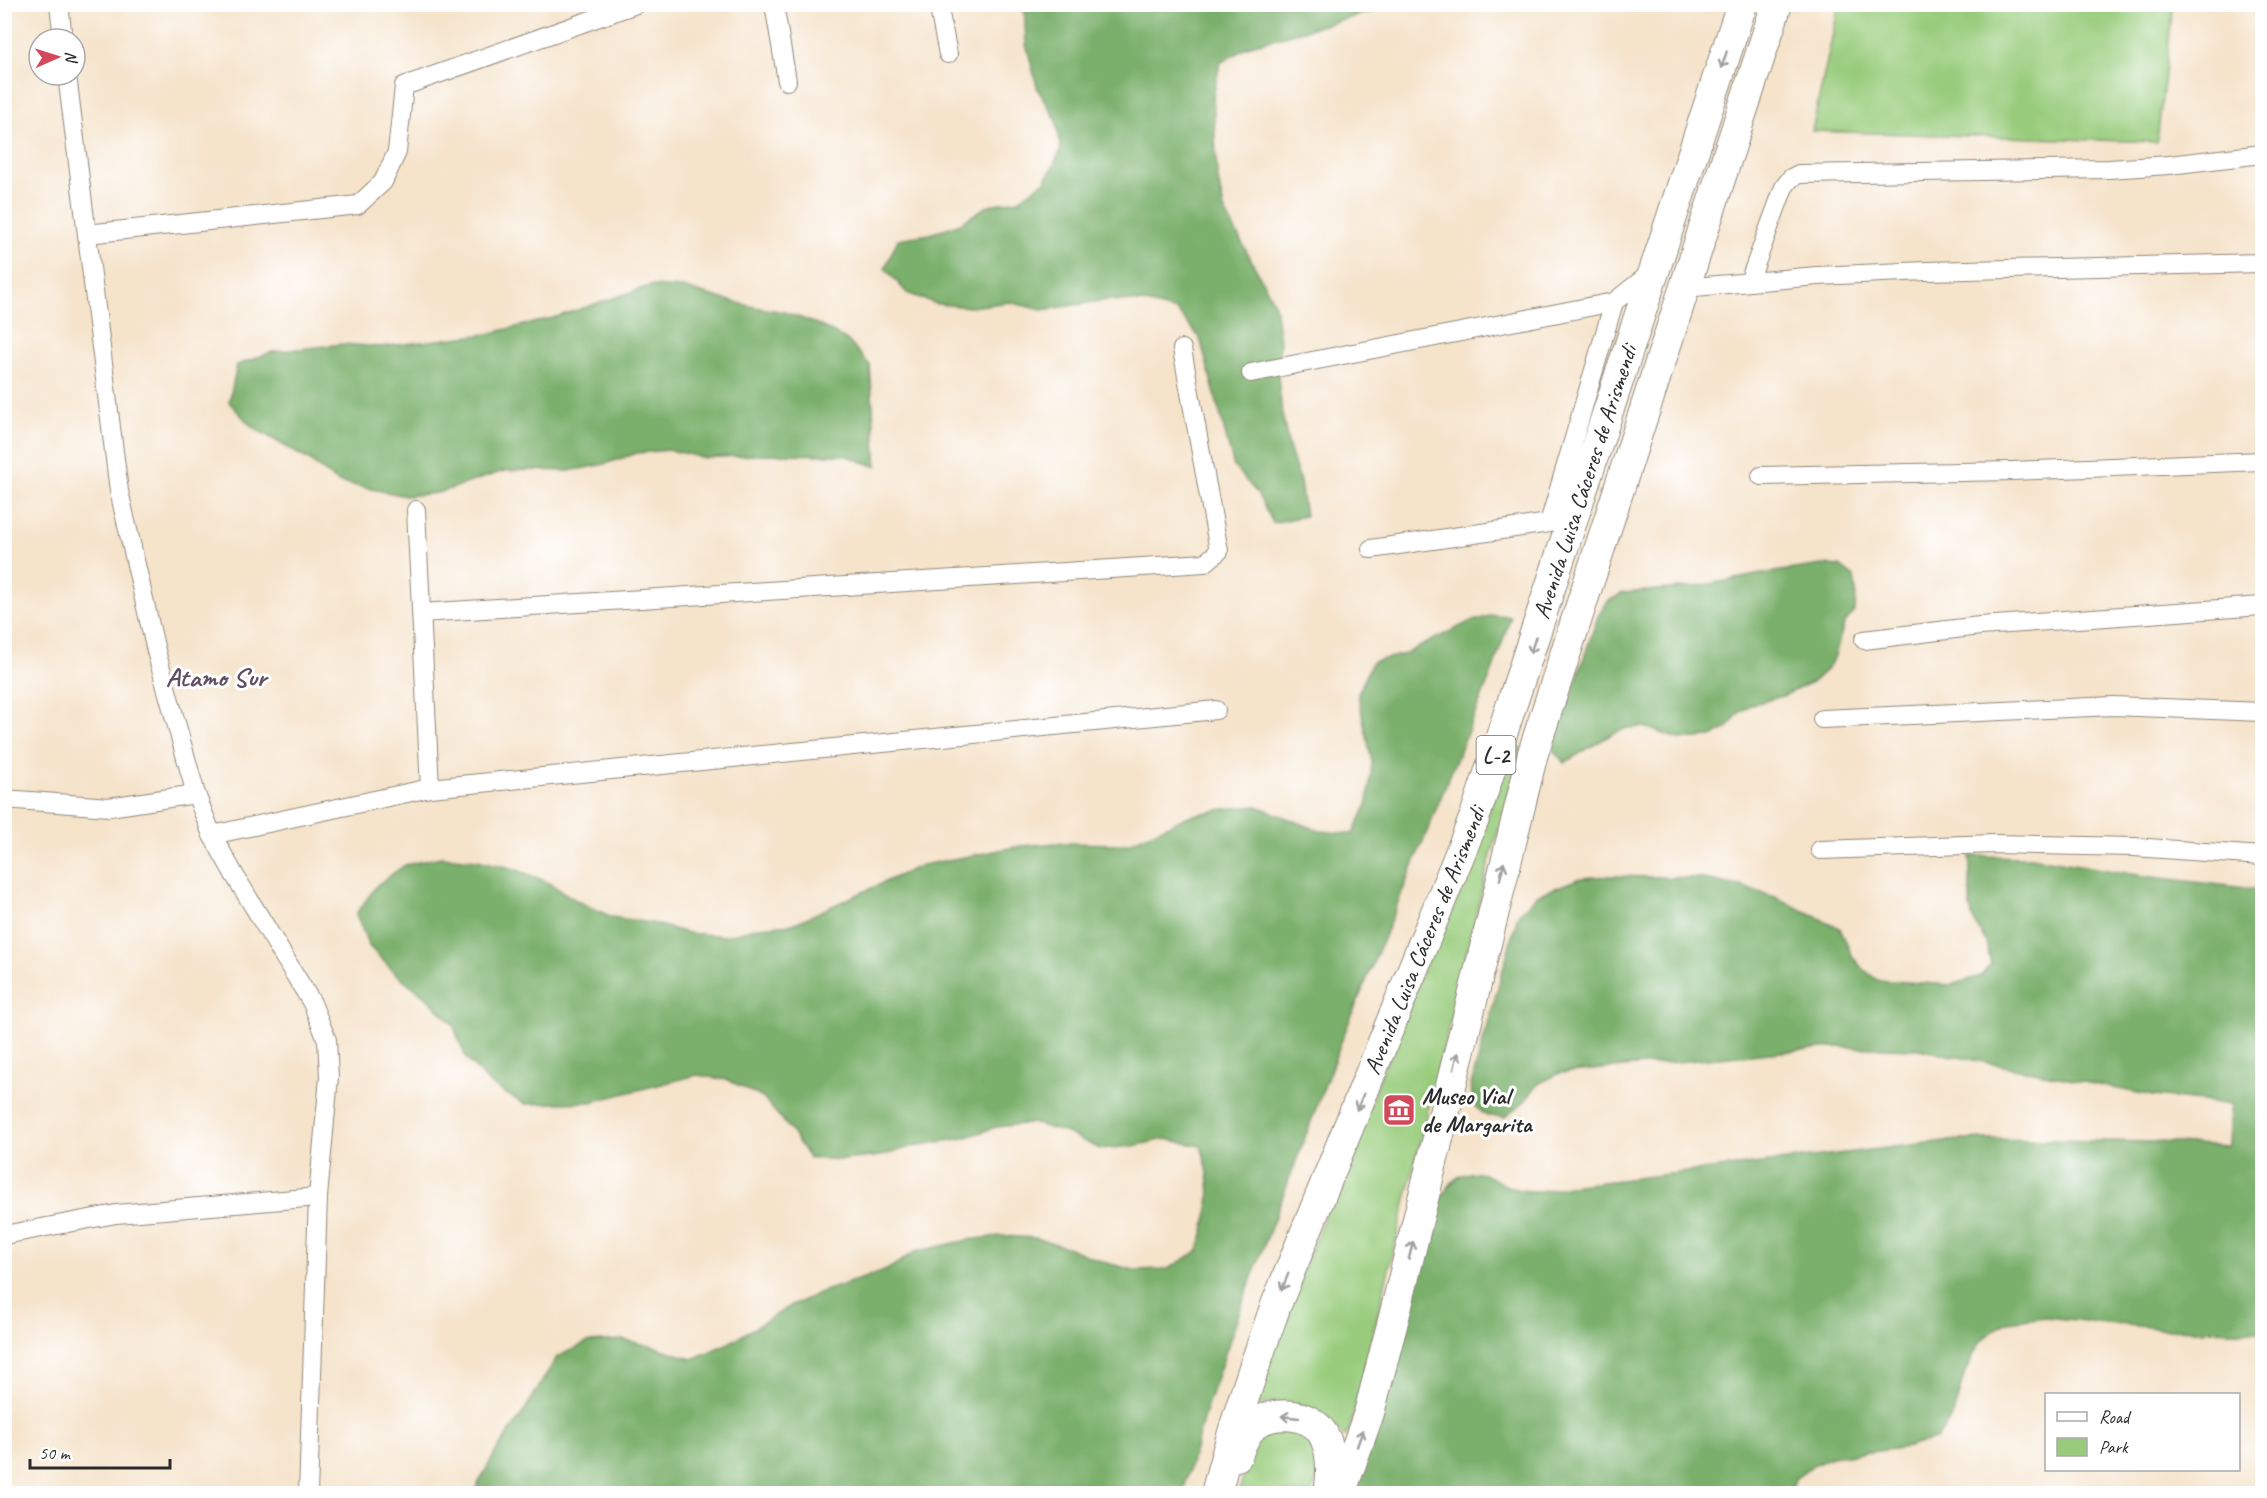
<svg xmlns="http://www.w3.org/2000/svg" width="2267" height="1498" viewBox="0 0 2267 1498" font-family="Caveat,sans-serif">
<rect width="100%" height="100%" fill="#fff"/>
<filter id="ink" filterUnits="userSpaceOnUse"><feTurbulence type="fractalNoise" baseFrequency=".0167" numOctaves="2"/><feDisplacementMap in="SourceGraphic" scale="12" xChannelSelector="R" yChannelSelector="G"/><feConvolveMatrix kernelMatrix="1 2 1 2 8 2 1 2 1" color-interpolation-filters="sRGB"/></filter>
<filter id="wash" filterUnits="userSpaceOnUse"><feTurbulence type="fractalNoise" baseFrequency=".008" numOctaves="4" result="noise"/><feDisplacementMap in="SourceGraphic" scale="24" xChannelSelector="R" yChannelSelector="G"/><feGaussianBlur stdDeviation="1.35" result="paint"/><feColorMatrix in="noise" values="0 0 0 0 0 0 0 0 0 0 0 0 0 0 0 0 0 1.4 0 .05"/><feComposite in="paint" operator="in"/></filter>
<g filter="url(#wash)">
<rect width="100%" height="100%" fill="#f5e3ca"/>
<!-- green -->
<g fill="#98cc7c" stroke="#627c54" stroke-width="1.5">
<path d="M 1839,5 L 2173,5 L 2157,142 L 1812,131 Z"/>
<path d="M 1513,745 L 1522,748 L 1488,866 L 1349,1431 L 1345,1436 L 1343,1436 L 1327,1419 L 1278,1402 L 1257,1405 L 1277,1335 Z"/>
<path d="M 1290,1426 L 1316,1442 L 1317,1480 L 1312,1493 L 1239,1494 L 1249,1451 L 1261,1434 Z"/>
</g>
<!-- forest -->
<g fill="#7ab06c" stroke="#526e4c" stroke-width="1.5">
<path d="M 1024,5 L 1396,5 L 1251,45 L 1220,63 L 1213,96 L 1217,175 L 1224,209 L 1275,305 L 1280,341 L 1278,377 L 1282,414 L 1289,447 L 1300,482 L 1305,516 L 1273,523 L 1257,493 L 1234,467 L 1200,338 L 1177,311 L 1142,302 L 1108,300 L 1042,310 L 1009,302 L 971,307 L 937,304 L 907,293 L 885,268 L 898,239 L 930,234 L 961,223 L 989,205 L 1019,200 L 1046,180 L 1061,150 L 1056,119 L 1038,90 L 1026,44 Z"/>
<path d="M 650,286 L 683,288 L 749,306 L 784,312 L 817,324 L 847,340 L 870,365 L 877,467 L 844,455 L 770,454 L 704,458 L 670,450 L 637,453 L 605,464 L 569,471 L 536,470 L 504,471 L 438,493 L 406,496 L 338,482 L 309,460 L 252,427 L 229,402 L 237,365 L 272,352 L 344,344 L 380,347 L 487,334 L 553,318 Z"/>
<path d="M 1822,565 L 1840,566 L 1854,577 L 1856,592 L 1855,610 L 1844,624 L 1835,656 L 1827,669 L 1814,681 L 1783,696 L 1750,705 L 1737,715 L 1727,729 L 1711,737 L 1678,739 L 1645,727 L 1627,728 L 1612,734 L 1564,763 L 1553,749 L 1562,715 L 1576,681 L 1598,616 L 1608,601 L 1623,593 L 1694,587 L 1767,573 Z"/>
<path d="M 1493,615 L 1511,616 L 1492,672 L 1343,1037 L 1246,1293 L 1206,1409 L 1183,1493 L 473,1493 L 497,1450 L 521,1416 L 557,1357 L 588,1342 L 624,1340 L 659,1348 L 692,1359 L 729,1343 L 789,1307 L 821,1292 L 887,1270 L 915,1252 L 968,1240 L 1000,1236 L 1036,1238 L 1069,1248 L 1103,1262 L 1134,1270 L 1168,1269 L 1198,1251 C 1211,1209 1215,1188 1201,1146 L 1165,1139 L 1133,1146 L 1100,1149 L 1067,1133 L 1032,1123 L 996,1127 L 964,1138 L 914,1146 L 881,1156 L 843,1160 L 809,1158 L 789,1128 L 763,1098 L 728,1080 L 697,1075 L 591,1102 L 524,1104 L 490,1084 L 466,1058 L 453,1024 L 425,996 L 395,973 L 369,946 L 356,914 L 377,885 L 405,865 L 441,857 L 477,860 L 512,868 L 545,881 L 579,902 L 612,917 L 651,923 L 688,933 L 725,936 L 759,927 L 793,924 L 922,865 L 1021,846 L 1057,843 L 1127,844 L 1189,816 L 1223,809 L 1257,806 L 1320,831 L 1353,834 L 1368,802 L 1372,762 L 1358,694 L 1372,662 L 1405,654 L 1467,623 Z"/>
<path d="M 1970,856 L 2031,857 L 2144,876 L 2262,890 L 2262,1332 L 2168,1329 L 2045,1317 L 2007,1322 L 1981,1340 L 1965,1372 L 1953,1415 L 1937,1438 L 1908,1447 L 1831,1457 L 1809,1468 L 1795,1479 L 1791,1493 L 1354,1494 L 1437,1205 C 1448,1186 1457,1168 1483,1174 C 1493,1177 1502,1185 1513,1188 C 1530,1194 1551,1190 1569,1186 L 1945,1141 L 1985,1139 L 2158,1142 L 2229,1146 L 2231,1104 L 2153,1096 L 1919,1049 L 1834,1047 L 1560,1073 L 1538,1084 L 1524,1102 L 1505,1117 L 1487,1116 L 1473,1105 L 1471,1085 L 1518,915 L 1537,895 L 1581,878 L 1610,876 L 1698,878 L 1740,886 L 1775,897 L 1840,928 L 1852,956 L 1861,967 L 1877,980 L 1951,985 L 1981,976 L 1991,964 L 1986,942 L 1973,919 L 1970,908 Z"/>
</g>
</g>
<g filter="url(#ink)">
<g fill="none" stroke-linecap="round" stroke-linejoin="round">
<defs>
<g id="street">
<path d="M 59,4 L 63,39"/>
<path d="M 774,4 L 787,81"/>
<path d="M 938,4 L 948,54"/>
<path d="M 67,75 L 119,491 L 156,651 L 196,794 L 212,835 L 235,876 L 312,1003 L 327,1040 L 329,1077 L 318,1197 L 308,1494"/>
<path d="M 87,234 L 358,205 L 383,182 L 397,152 L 404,86 L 636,4"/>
<path d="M 1749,282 L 1784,187 L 1791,178 L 1799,174 L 2109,169 L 2169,165 L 2262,154"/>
<path d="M 1684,288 L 1817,276 L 1926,271 L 2262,263"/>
<path d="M 1614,302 L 1643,279 L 1651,270"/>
<path d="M 1251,373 L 1614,302 L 1549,523 L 1371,549"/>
<path d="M 1761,476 L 2012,471 L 2262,461"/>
<path d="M 416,510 L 430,788"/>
<path d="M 421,613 L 1205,563 L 1219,551 L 1182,349"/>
<path d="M 1864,640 L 1980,626 L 2262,606"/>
<path d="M 1822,719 L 2113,706 L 2262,712"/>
<path d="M 4,799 L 109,807 L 196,794"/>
<path d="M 212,835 L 430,788 L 1216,710"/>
<path d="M 1820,850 L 1994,844 L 2134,847 L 2262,856"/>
<path d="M 4,1235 L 116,1214 L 318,1197"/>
</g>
<g id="primary">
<path d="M 1237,1456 C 1240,1446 1245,1435 1252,1427 C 1271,1408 1314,1412 1325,1438 C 1333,1455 1332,1475 1329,1494"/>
<path id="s1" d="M 1216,1494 C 1232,1429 1254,1367 1276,1305 L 1474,819 L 1742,4"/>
<path d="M 1340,1494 L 1369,1413 L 1393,1321 L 1533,753 L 1777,4"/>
</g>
</defs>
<!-- street casing -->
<use href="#street" stroke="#90877a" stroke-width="20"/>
<!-- primary casing -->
<use href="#primary" stroke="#90877a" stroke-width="32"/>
<!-- street -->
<use href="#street" stroke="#fff" stroke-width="18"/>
<!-- primary -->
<use href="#primary" stroke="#fff" stroke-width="30"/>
</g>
<!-- one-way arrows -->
<defs><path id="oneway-shaft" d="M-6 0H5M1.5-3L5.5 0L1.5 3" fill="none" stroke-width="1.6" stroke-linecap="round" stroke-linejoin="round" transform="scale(1.5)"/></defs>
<g stroke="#a0a0a0">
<use href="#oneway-shaft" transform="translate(1724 60) rotate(108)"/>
<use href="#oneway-shaft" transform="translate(1533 645) rotate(108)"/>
<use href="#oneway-shaft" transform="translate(1502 871) rotate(-76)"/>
<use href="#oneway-shaft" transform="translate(1456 1061) rotate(-76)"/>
<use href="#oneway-shaft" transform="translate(1360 1102) rotate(113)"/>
<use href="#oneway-shaft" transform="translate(1411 1250) rotate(-76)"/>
<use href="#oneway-shaft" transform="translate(1285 1282) rotate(112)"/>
<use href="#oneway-shaft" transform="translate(1290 1417) rotate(-174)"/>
<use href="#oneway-shaft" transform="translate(1360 1438) rotate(-71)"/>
</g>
</g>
<!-- icons -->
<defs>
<symbol id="museum-square" viewBox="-11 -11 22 22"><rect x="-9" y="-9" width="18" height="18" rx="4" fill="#d1495b" stroke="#fff"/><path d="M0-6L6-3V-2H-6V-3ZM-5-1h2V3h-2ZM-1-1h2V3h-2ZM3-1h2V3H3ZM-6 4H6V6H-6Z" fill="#fff"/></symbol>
</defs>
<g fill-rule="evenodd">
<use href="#museum-square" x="1380" y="1091" width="38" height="38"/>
</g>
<g text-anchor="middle" stroke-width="6" stroke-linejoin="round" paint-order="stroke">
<!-- shield labels -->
<rect fill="#fff" stroke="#6b6b6b" stroke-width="1.5" x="1476.5" y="736" width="39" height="38" rx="4.5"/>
<g font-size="22" font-weight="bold" fill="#2b2b2b">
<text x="1496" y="763">L-2</text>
</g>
<!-- street labels -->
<g font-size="24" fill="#2b2b2b" stroke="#fff">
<text dy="8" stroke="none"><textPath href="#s1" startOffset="1078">Avenida Luisa Cáceres de Arismendi</textPath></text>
<text dy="8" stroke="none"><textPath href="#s1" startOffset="592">Avenida Luisa Cáceres de Arismendi</textPath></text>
</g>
<!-- poi labels -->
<g font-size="24" font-weight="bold" fill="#2b2b2b" stroke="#fff" text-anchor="start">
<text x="1422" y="1104">Museo Vial<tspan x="1422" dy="28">de Margarita</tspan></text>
</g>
<!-- quarter labels -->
<g font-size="27" font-weight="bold" fill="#5f4f61" stroke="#fff">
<text x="216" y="686">Atamo Sur</text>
</g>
</g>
<!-- margin -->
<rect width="2267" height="1498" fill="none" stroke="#fff" stroke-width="24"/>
<!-- legend -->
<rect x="2045" y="1393" width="195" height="78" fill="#ffffff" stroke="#aaaaaa" stroke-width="1.5"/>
<rect x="2057" y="1412" width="30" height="9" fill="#ffffff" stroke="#aaaaaa" stroke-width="1.5"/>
<text x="2099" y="1423" font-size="18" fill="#2b2b2b">Road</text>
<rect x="2057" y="1438" width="30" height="18" fill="#98cc7c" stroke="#aaaaaa" stroke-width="1.5"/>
<text x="2099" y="1453" font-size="18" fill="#2b2b2b">Park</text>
<!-- north arrow -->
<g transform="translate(57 57) rotate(87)"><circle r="28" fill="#ffffff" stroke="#aaaaaa" stroke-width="1.5"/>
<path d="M0-4.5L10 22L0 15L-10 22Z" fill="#d1495b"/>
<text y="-9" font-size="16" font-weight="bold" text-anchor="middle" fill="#2b2b2b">N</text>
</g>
<!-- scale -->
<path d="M30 1459v9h140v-9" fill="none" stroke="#2b2b2b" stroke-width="3"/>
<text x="39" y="1459" font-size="18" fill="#2b2b2b" stroke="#ffffff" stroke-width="4.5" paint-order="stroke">50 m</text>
</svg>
